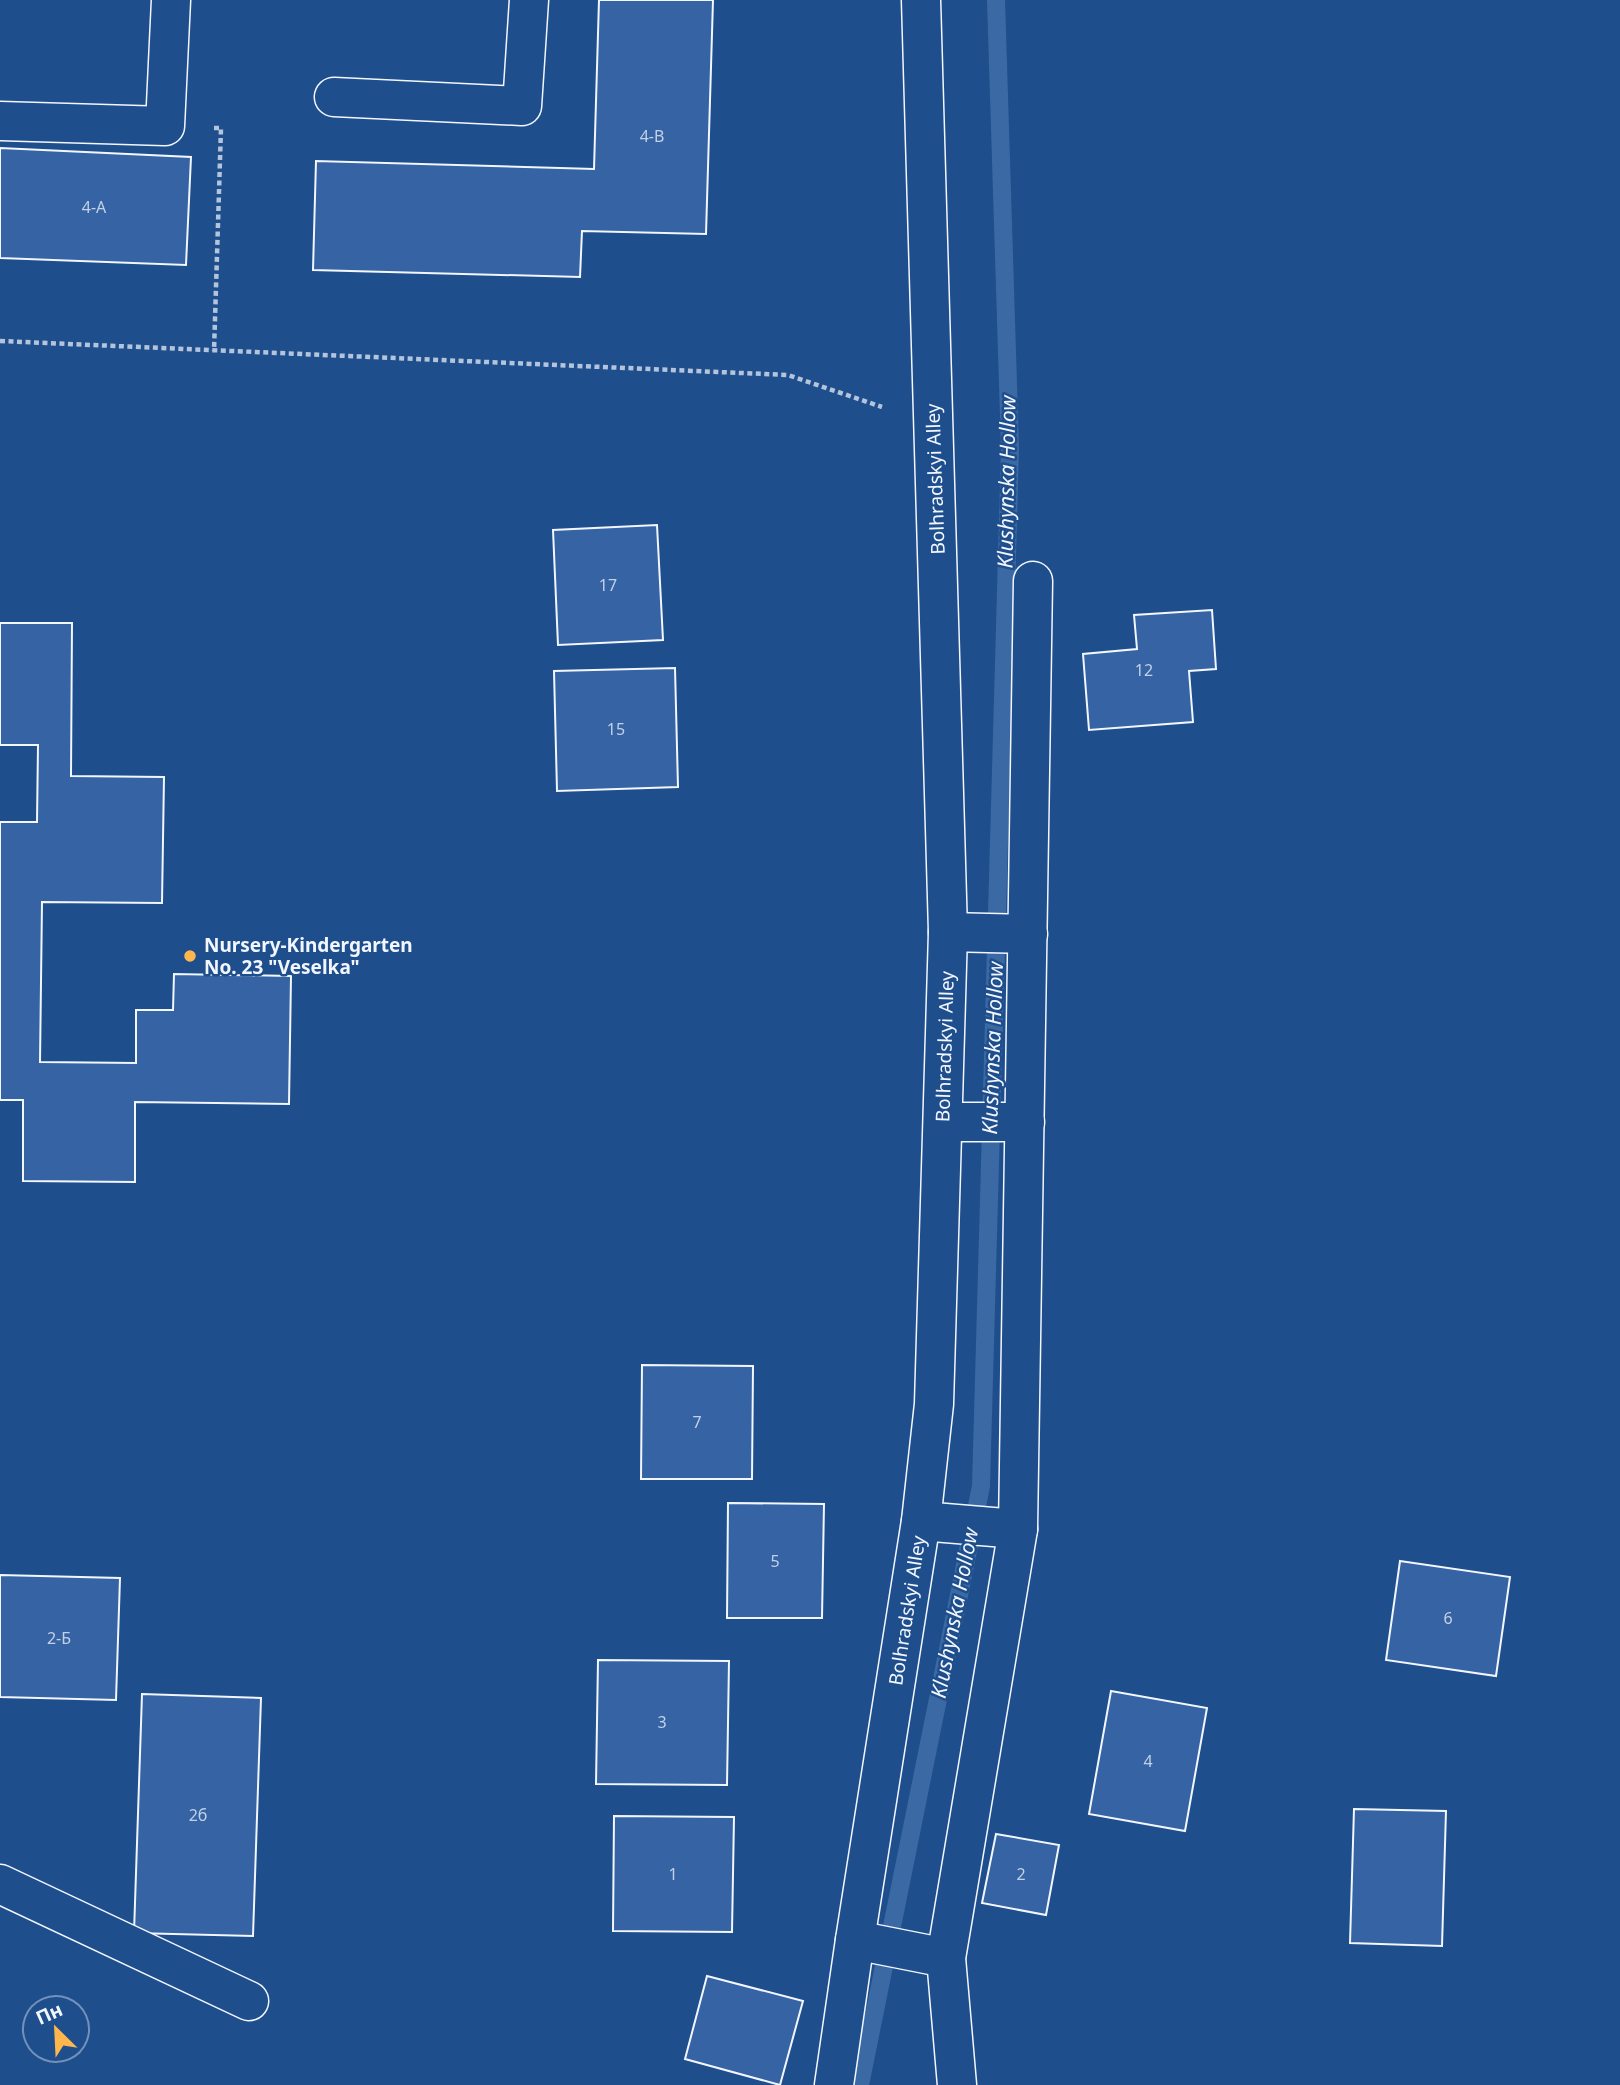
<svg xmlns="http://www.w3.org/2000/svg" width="1620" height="2085" viewBox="0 0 1620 2085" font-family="'Noto Sans',sans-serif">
<rect width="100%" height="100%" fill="#1f4e8c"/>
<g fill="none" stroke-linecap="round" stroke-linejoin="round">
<!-- stream -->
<path stroke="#3b69a3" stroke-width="18" d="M 860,2085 L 981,1486 L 1010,448 L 996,0"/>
</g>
<!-- building -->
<g fill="#3563a3" stroke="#f2f6ff" stroke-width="2">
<path d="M 599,0 L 713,0 L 706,234 L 582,231 L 580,277 L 313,270 L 316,161 L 594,169 Z"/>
<path d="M 0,148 L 191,157 L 186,265 L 0,258 Z"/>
<path d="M 657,525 L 663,640 L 558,645 L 553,530 Z"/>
<path d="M 1212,610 L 1216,669 L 1189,671 L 1193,722 L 1089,730 L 1083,654 L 1137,649 L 1134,615 Z"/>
<path d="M 0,623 L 72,623 L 71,776 L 164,777 L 162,903 L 42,902 L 40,1062 L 136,1063 L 136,1010 L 173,1010 L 174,974 L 291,976 L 289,1104 L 135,1102 L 135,1182 L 23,1181 L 23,1100 L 0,1100 L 0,822 L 37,822 L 38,745 L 0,745 Z"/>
<path d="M 675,668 L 678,787 L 557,791 L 554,671 Z"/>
<path d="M 642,1365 L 753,1366 L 752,1479 L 641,1479 Z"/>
<path d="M 728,1503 L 824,1504 L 822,1618 L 727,1618 Z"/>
<path d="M 1400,1561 L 1510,1577 L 1496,1676 L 1386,1660 Z"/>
<path d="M 0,1575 L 120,1578 L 116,1700 L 0,1697 Z"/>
<path d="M 598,1660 L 729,1661 L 727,1785 L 596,1784 Z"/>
<path d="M 1111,1691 L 1207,1708 L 1185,1831 L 1089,1814 Z"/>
<path d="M 142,1694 L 261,1698 L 253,1936 L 134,1933 Z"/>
<path d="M 1354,1809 L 1446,1811 L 1442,1946 L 1350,1943 Z"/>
<path d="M 614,1816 L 734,1817 L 732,1932 L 613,1931 Z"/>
<path d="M 996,1834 L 1059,1845 L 1046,1915 L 982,1903 Z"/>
<path d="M 707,1976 L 803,2001 L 780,2085 L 685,2059 Z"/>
</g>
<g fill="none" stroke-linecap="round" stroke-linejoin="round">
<defs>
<g id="minor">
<path d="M 334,97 L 522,106 L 529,0"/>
<path d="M 0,121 L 165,126 L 171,0"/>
<path d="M 948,932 L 1028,934"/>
<path d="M 943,1122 L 1025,1122"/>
<path d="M 921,1521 L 1018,1529"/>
<path d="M 0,1884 L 249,2001"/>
<path d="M 855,1940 L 946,1958"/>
<path id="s1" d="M 834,2085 L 855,1940 L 921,1521 L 934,1404 L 948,932 L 921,0"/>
<path d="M 957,2085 L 946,1958 L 1018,1529 L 1033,581"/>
</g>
</defs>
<!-- minor casing -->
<use href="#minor" stroke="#f2f6ff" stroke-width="41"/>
<!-- path -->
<g stroke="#b3c4dc" stroke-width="4.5" stroke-dasharray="5 3.5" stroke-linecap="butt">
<path d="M 214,128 L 221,128 L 214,351"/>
<path d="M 0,341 L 788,375 L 882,407"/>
</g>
<!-- minor -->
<use href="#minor" stroke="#1f4e8c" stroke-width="38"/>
</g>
<!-- markers -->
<circle fill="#ffb74d" stroke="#1f4e8c" stroke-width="2.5" cx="190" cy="956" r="7"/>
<g text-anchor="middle" stroke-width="5" stroke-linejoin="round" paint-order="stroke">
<!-- number labels -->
<g font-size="16" fill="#c3d1e8">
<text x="652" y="142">4-В</text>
<text x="94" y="213">4-А</text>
<text x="608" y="591">17</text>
<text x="1144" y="676">12</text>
<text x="616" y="735">15</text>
<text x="697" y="1428">7</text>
<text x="775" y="1567">5</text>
<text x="1448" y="1624">6</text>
<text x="59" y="1644">2-Б</text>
<text x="662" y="1728">3</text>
<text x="1148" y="1767">4</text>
<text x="198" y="1821">2б</text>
<text x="673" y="1880">1</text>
<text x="1021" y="1880">2</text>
</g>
<!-- street labels -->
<g font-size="19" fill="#f2f6ff" stroke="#1f4e8c">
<text transform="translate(935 479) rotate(-92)" y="7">Bolhradskyi Alley</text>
<text dy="7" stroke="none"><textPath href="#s1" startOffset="1046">Bolhradskyi Alley</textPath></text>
<text dy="7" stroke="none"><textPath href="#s1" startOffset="480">Bolhradskyi Alley</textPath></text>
</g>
<!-- poi labels -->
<g font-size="19" font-weight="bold" fill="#f2f6ff" stroke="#1f4e8c" text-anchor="start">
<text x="204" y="952">Nursery-Kindergarten<tspan x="204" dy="22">No. 23 "Veselka"</tspan></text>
</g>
<!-- water labels -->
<g font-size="21" font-style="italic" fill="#f2f6ff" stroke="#1f4e8c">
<text transform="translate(1007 482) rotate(-89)" y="7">Klushynska Hollow</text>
<text transform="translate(993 1048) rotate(-88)" y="7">Klushynska Hollow</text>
<text transform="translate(955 1613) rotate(-79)" y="7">Klushynska Hollow</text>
</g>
</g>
<!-- north arrow -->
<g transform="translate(56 2029) rotate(336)"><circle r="33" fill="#1f4e8c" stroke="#7391ba" stroke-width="2"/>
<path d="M0-5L12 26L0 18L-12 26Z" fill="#ffb74d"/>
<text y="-10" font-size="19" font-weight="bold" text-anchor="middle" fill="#f2f6ff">Пн</text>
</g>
</svg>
